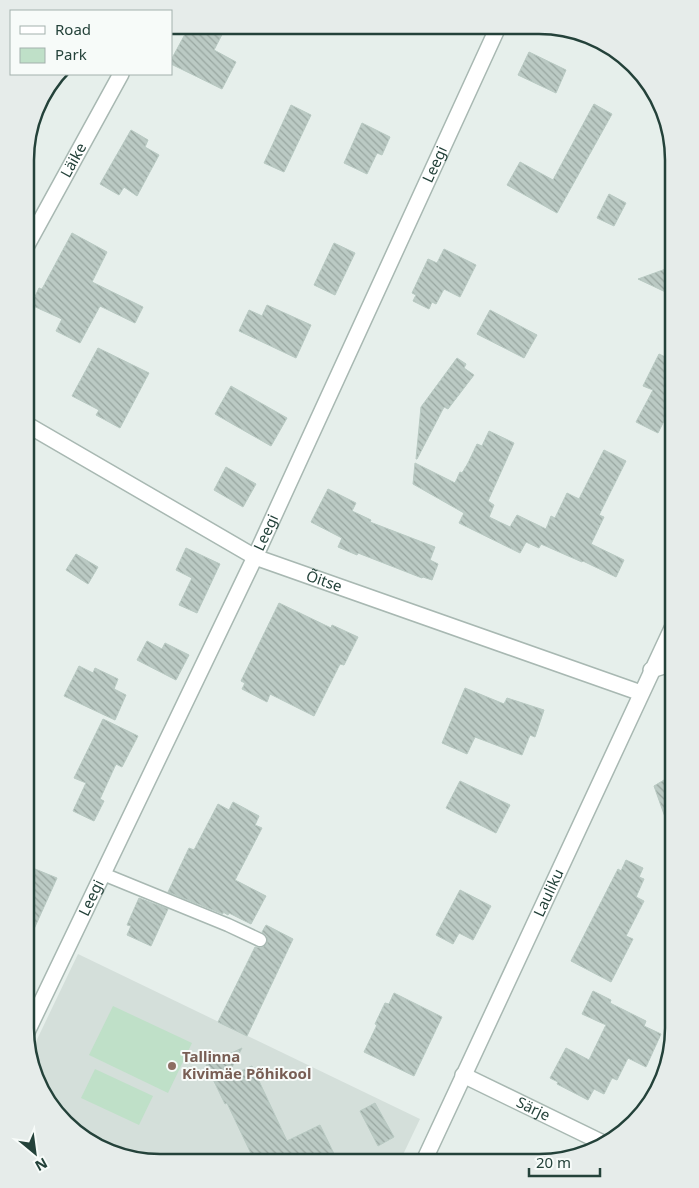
<svg xmlns="http://www.w3.org/2000/svg" width="699" height="1188" viewBox="0 0 699 1188" font-family="'Noto Sans',sans-serif">
<defs>
<pattern id="building-back-hatch" width="6" height="6" patternUnits="userSpaceOnUse" patternTransform="scale(1.25)"><rect width="6" height="6" fill="#bbcac4"/><path d="M-1 5l2 2M0 0l6 6M5-1l2 2" fill="none" stroke="#98a6a0"/></pattern>
</defs>
<rect width="100%" height="100%" fill="#e6efeb"/>
<!-- built -->
<path fill="#d4dfda" d="M 78,954 L 420,1119 L 399,1163 L 142,1162 L 78,1135 L 35,1079 L 30,1054 Z"/>
<!-- green -->
<g fill="#bfe0c8">
<path d="M 113,1006 L 192,1043 L 168,1093 L 89,1055 Z"/>
<path d="M 95,1069 L 153,1096 L 139,1125 L 81,1098 Z"/>
</g>
<!-- building -->
<g fill="url(#building-back-hatch)" stroke="#b8c9c2">
<path d="M 190,25 L 227,25 L 214,50 L 236,62 L 222,89 L 171,64 L 171,60 Z"/>
<path d="M 529,52 L 566,70 L 556,93 L 518,75 Z"/>
<path d="M 594,104 L 612,114 L 557,213 L 507,185 L 520,162 L 553,180 Z"/>
<path d="M 291,105 L 311,115 L 284,172 L 264,163 Z"/>
<path d="M 362,123 L 390,137 L 382,155 L 377,153 L 367,174 L 344,163 Z"/>
<path d="M 131,130 L 148,140 L 145,147 L 159,155 L 137,196 L 124,187 L 119,195 L 100,184 Z"/>
<path d="M 609,194 L 626,203 L 614,226 L 597,218 Z"/>
<path d="M 72,233 L 107,252 L 92,282 L 143,307 L 135,323 L 100,306 L 80,343 L 56,331 L 62,319 L 31,305 L 39,288 L 42,289 Z"/>
<path d="M 334,243 L 355,253 L 335,295 L 314,285 Z"/>
<path d="M 444,249 L 476,265 L 460,297 L 444,289 L 436,304 L 432,302 L 429,309 L 413,301 L 416,295 L 412,293 L 428,259 L 437,263 Z"/>
<path d="M 674,266 L 674,296 L 638,279 Z"/>
<path d="M 267,305 L 311,325 L 296,358 L 239,331 L 249,310 L 262,316 Z"/>
<path d="M 490,310 L 537,335 L 524,358 L 477,334 Z"/>
<path d="M 98,348 L 149,373 L 120,428 L 96,415 L 99,410 L 72,396 Z"/>
<path d="M 659,354 L 674,361 L 674,401 L 658,433 L 636,422 L 653,390 L 643,386 Z"/>
<path d="M 457,358 L 466,364 L 464,368 L 474,375 L 448,409 L 444,407 L 417,459 L 416,459 L 421,407 Z"/>
<path d="M 231,386 L 287,418 L 271,446 L 215,414 Z"/>
<path d="M 489,431 L 514,443 L 488,501 L 494,505 L 489,517 L 510,527 L 517,515 L 546,529 L 551,516 L 555,518 L 567,493 L 579,499 L 604,450 L 626,461 L 599,515 L 604,517 L 591,544 L 624,560 L 616,577 L 583,561 L 582,562 L 541,544 L 539,548 L 526,542 L 520,553 L 459,523 L 464,513 L 413,484 L 415,463 L 455,483 L 460,472 L 462,473 L 468,463 L 477,444 L 482,446 Z"/>
<path d="M 226,467 L 256,484 L 243,507 L 214,490 Z"/>
<path d="M 328,489 L 356,503 L 352,511 L 371,520 L 370,522 L 435,547 L 430,560 L 438,564 L 432,580 L 423,577 L 422,578 L 358,553 L 357,555 L 338,547 L 342,538 L 311,522 Z"/>
<path d="M 186,548 L 220,564 L 197,613 L 179,605 L 192,578 L 176,570 Z"/>
<path d="M 76,554 L 98,567 L 88,584 L 66,570 Z"/>
<path d="M 279,603 L 331,628 L 332,625 L 358,637 L 344,665 L 340,664 L 314,716 L 270,694 L 267,702 L 242,689 L 245,683 L 241,681 Z"/>
<path d="M 147,641 L 162,649 L 165,643 L 189,655 L 176,680 L 137,660 Z"/>
<path d="M 79,666 L 93,673 L 95,668 L 118,679 L 114,689 L 126,695 L 115,720 L 64,696 Z"/>
<path d="M 465,688 L 504,704 L 507,698 L 544,710 L 535,737 L 530,735 L 522,755 L 475,737 L 467,754 L 442,743 Z"/>
<path d="M 103,719 L 138,736 L 122,767 L 116,764 L 100,799 L 104,801 L 94,821 L 73,811 L 86,783 L 74,778 Z"/>
<path d="M 674,774 L 674,833 L 671,834 L 654,786 Z"/>
<path d="M 460,781 L 510,805 L 496,833 L 446,808 Z"/>
<path d="M 233,802 L 259,816 L 255,825 L 262,828 L 235,880 L 266,896 L 251,924 L 229,913 L 228,915 L 223,912 L 223,914 L 168,892 L 189,848 L 194,850 L 218,804 L 229,810 Z"/>
<path d="M 626,860 L 643,868 L 639,877 L 644,879 L 636,897 L 644,901 L 626,936 L 633,939 L 611,982 L 571,961 L 618,869 L 621,871 Z"/>
<path d="M 35,869 L 57,878 L 25,949 L 25,875 L 31,877 Z"/>
<path d="M 460,890 L 491,906 L 473,940 L 459,933 L 453,944 L 436,935 Z"/>
<path d="M 139,898 L 168,909 L 151,946 L 127,935 L 131,926 L 127,925 Z"/>
<path d="M 266,925 L 293,939 L 247,1036 L 218,1022 L 255,947 L 261,948 L 267,944 L 267,936 L 262,932 Z"/>
<path d="M 593,991 L 611,1000 L 610,1003 L 646,1021 L 644,1026 L 661,1034 L 646,1067 L 628,1058 L 617,1080 L 612,1078 L 604,1094 L 594,1089 L 588,1100 L 557,1084 L 558,1082 L 550,1078 L 566,1048 L 589,1060 L 606,1025 L 582,1014 Z"/>
<path d="M 394,993 L 442,1017 L 414,1076 L 364,1052 L 377,1025 L 375,1024 L 385,1003 L 389,1004 Z"/>
<path d="M 242,1048 L 227,1077 L 252,1066 L 287,1141 L 320,1125 L 338,1162 L 255,1162 L 227,1103 L 225,1104 L 206,1065 Z"/>
<path d="M 375,1103 L 394,1137 L 378,1146 L 360,1111 Z"/>
</g>
<g fill="none" stroke-linecap="round" stroke-linejoin="round">
<defs>
<path id="service" d="M 103,874 L 228,925 L 260,940"/>
<g id="minor">
<path id="s1" d="M 26,247 L 121,74"/>
<path id="s2" d="M 26,424 L 255,557 L 641,693"/>
<path d="M 651,670 L 674,663"/>
<path id="s3" d="M 26,1034 L 255,557 L 498,27"/>
<path id="s4" d="M 463,1075 L 603,1143"/>
<path id="s5" d="M 423,1163 L 674,624"/>
</g>
</defs>
<!-- service casing -->
<use href="#service" stroke="#a8b8b2" stroke-width="15"/>
<!-- minor casing -->
<use href="#minor" stroke="#a8b8b2" stroke-width="18"/>
<!-- service -->
<use href="#service" stroke="#fff" stroke-width="12"/>
<!-- minor -->
<use href="#minor" stroke="#fff" stroke-width="15"/>
</g>
<!-- markers -->
<circle fill="#8d6e63" stroke="#f7fbf9" stroke-width="2" cx="172" cy="1066" r="5"/>
<g text-anchor="middle" stroke-width="4" stroke-linejoin="round" paint-order="stroke">
<!-- street labels -->
<g font-size="15" fill="#24423a" stroke="#f7fbf9">
<text dy="5" stroke="none"><textPath href="#s1" startOffset="99">Läike</textPath></text>
<text dy="5" stroke="none"><textPath href="#s3" startOffset="961">Leegi</textPath></text>
<text dy="5" stroke="none"><textPath href="#s3" startOffset="556">Leegi</textPath></text>
<text dy="5" stroke="none"><textPath href="#s2" startOffset="338">Õitse</textPath></text>
<text dy="5" stroke="none"><textPath href="#s5" startOffset="298">Lauliku</textPath></text>
<text dy="5" stroke="none"><textPath href="#s3" startOffset="151">Leegi</textPath></text>
<text dy="5" stroke="none"><textPath href="#s4" startOffset="78">Särje</textPath></text>
</g>
<!-- education labels -->
<g font-size="15" font-weight="bold" fill="#785e54" stroke="#f7fbf9" text-anchor="start">
<text x="182" y="1062">Tallinna<tspan x="182" dy="17">Kivimäe Põhikool</tspan></text>
</g>
</g>
<!-- crop -->
<path d="M0 0H699V1188H0ZM160 34H539A126 126 0 0 1 665 160V1028A126 126 0 0 1 539 1154H160A126 126 0 0 1 34 1028V160A126 126 0 0 1 160 34Z" fill="#e6ecea" fill-rule="evenodd"/>
<path fill="none" stroke="#24423a" stroke-width="2.5" d="M160 34H539A126 126 0 0 1 665 160V1028A126 126 0 0 1 539 1154H160A126 126 0 0 1 34 1028V160A126 126 0 0 1 160 34Z"/>
<!-- legend -->
<rect x="10" y="10" width="162" height="65" fill="#f7fbf9" stroke="#a3b1ad"/>
<rect x="20" y="26" width="25" height="8" fill="#ffffff" stroke="#a3b1ad"/>
<text x="55" y="35" font-size="15" fill="#24423a">Road</text>
<rect x="20" y="48" width="25" height="15" fill="#bfe0c8" stroke="#a3b1ad"/>
<text x="55" y="60" font-size="15" fill="#24423a">Park</text>
<!-- north arrow -->
<g transform="translate(35 1153) rotate(151)" stroke="#f7fbf9" stroke-width="4" paint-order="stroke">
<path d="M0-4L9 19L0 12L-9 19Z" fill="#24423a"/>
<text y="-8" font-size="14" font-weight="bold" text-anchor="middle" fill="#24423a">N</text>
</g>
<!-- scale -->
<path d="M529 1168v8h71v-8" fill="none" stroke="#24423a" stroke-width="2.5"/>
<text x="536" y="1168" font-size="15" fill="#24423a" stroke="#f7fbf9" stroke-width="4" paint-order="stroke">20 m</text>
</svg>
